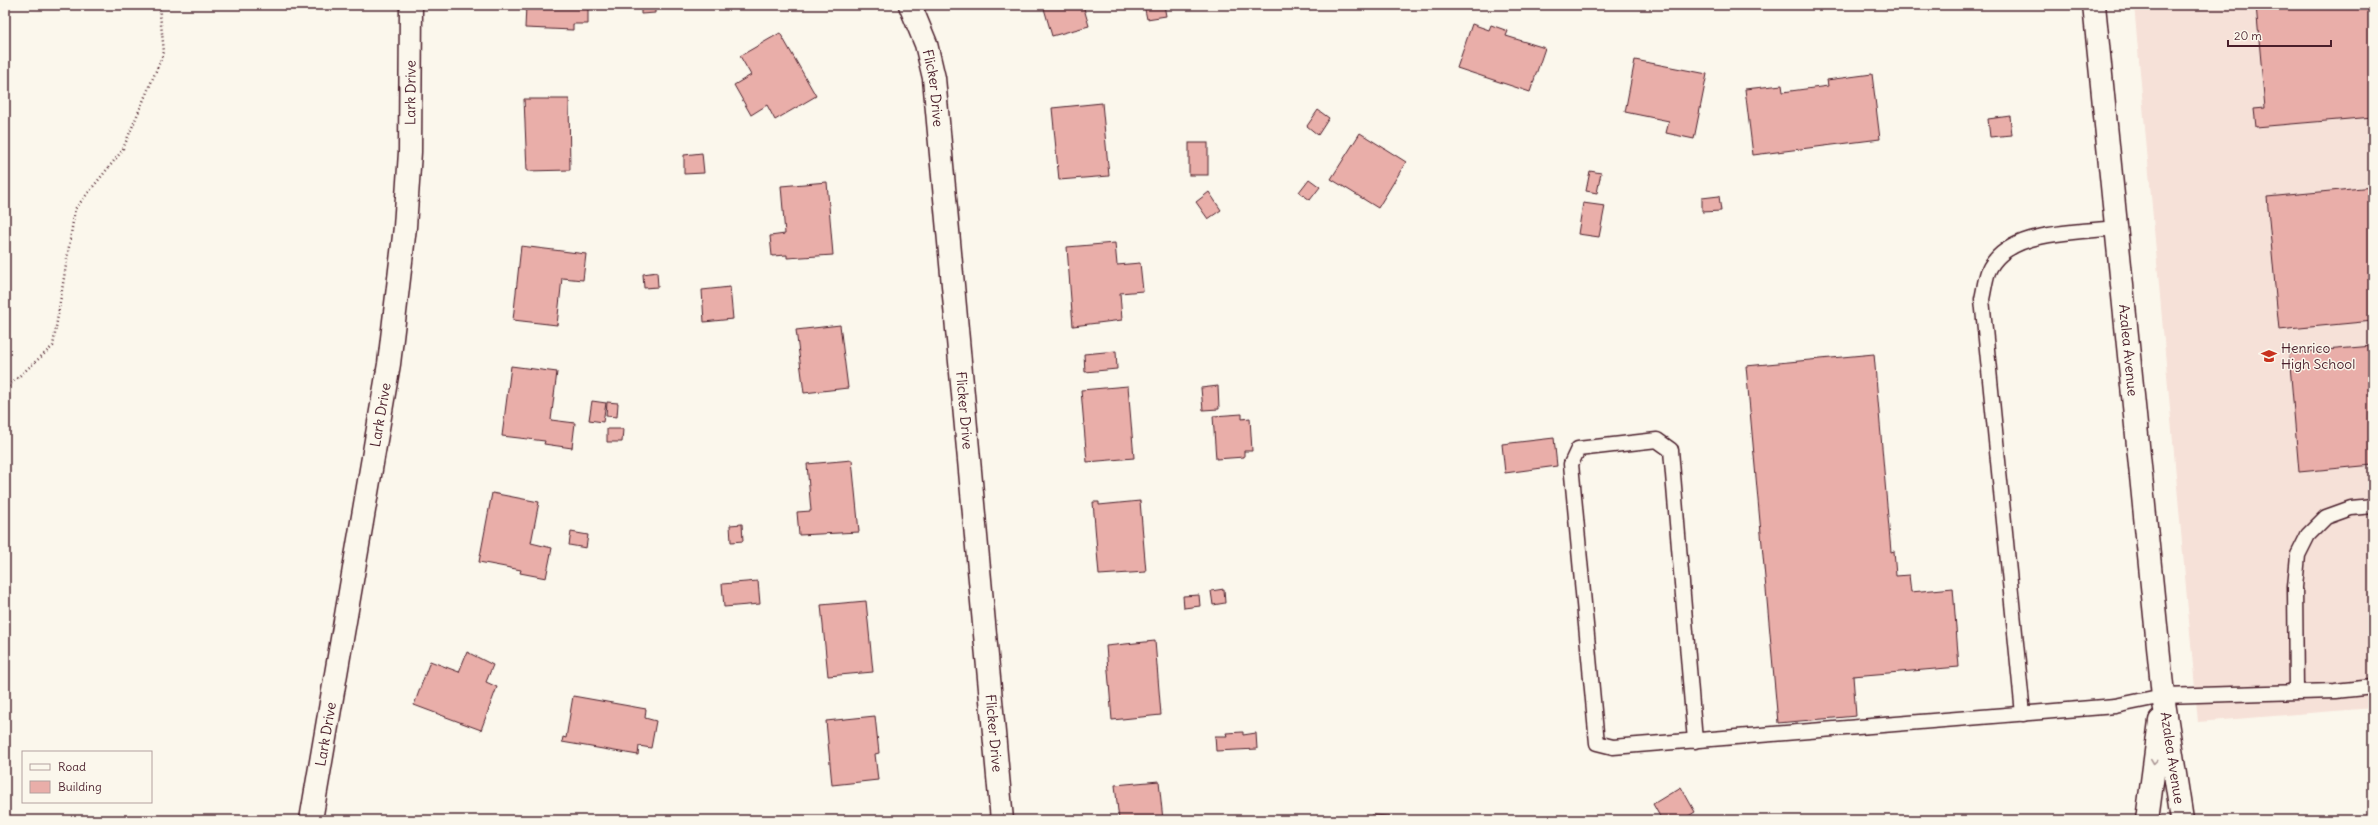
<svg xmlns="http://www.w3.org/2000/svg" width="2378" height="825" viewBox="0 0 2378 825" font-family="Delius,sans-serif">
<rect width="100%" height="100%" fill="#fbf7ec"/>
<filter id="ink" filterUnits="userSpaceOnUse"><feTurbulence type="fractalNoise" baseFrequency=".025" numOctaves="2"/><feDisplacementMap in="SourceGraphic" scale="8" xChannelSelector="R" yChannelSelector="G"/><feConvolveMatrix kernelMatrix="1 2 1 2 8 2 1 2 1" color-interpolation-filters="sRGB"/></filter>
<g filter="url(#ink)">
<!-- built -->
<path fill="#f6e1d8" d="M 2134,5 L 2373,5 L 2373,708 L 2198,722 Z"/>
<!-- building -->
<g fill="#e9aea9" stroke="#4a1f2b">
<path d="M 526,5 L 588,5 L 588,24 L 573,24 L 573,30 L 525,28 Z"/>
<path d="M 641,5 L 655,5 L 655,13 L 641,14 Z"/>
<path d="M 1043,5 L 1083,5 L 1089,26 L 1052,36 Z"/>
<path d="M 1144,5 L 1164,5 L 1166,16 L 1147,19 Z"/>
<path d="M 2256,5 L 2373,5 L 2373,117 L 2256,127 L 2254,109 L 2265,108 Z"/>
<path d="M 1472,24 L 1489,30 L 1491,25 L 1508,31 L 1506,36 L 1545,48 L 1530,92 L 1457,68 Z"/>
<path d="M 780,33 L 816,96 L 775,120 L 767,105 L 751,115 L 734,85 L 751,75 L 740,56 Z"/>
<path d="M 1635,60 L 1707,74 L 1694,139 L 1666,133 L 1669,121 L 1625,112 Z"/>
<path d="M 1872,74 L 1880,139 L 1753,155 L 1745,89 L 1782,85 L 1783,92 L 1828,86 L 1827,80 Z"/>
<path d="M 524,99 L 569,99 L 570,170 L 527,171 Z"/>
<path d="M 1102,103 L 1109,176 L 1059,180 L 1052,108 Z"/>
<path d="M 1318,110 L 1329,118 L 1318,135 L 1307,126 Z"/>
<path d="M 2010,116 L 2012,135 L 1990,137 L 1988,119 Z"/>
<path d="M 1360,133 L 1406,162 L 1378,208 L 1331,179 Z"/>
<rect x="1189" y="143" width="19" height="32"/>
<path d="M 702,153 L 704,173 L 684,174 L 684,155 Z"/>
<path d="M 1590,171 L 1601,173 L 1597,193 L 1586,191 Z"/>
<path d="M 1309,179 L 1320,187 L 1310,200 L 1299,192 Z"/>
<path d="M 827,182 L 833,255 L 787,258 L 787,255 L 772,256 L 770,236 L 785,234 L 781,186 Z"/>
<path d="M 2373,187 L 2373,321 L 2279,330 L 2267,197 Z"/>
<path d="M 1209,192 L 1221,210 L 1208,219 L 1196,202 Z"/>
<path d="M 1719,196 L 1721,211 L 1702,212 L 1702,198 Z"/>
<path d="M 1583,203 L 1605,206 L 1599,237 L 1578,234 Z"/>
<path d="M 1115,243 L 1117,265 L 1140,263 L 1143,291 L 1120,293 L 1122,320 L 1073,326 L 1067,247 Z"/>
<path d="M 521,246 L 586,254 L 583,280 L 562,278 L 557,325 L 513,320 Z"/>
<path d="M 657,272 L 658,287 L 644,288 L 643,274 Z"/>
<path d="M 730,287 L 733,319 L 704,322 L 702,290 Z"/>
<path d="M 840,325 L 848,388 L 804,393 L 796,330 Z"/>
<path d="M 2373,346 L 2373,465 L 2299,472 L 2289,353 Z"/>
<path d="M 1116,351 L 1117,369 L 1085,372 L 1084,354 Z"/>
<path d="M 1874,354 L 1891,552 L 1894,551 L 1896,576 L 1909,575 L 1911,592 L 1953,588 L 1959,667 L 1853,676 L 1856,716 L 1778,723 L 1746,366 Z"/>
<path d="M 511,366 L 557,372 L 551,420 L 575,423 L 572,448 L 544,444 L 545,441 L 502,436 Z"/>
<path d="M 1128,386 L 1134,458 L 1087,462 L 1081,390 Z"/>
<path d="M 1218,386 L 1219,409 L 1203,410 L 1201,388 Z"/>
<path d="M 592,401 L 606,403 L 603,422 L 589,420 Z"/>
<path d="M 607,402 L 618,403 L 617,417 L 606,416 Z"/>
<path d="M 1242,414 L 1242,419 L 1250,418 L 1252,451 L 1244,451 L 1244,457 L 1216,459 L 1213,416 Z"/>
<path d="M 607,429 L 623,429 L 622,442 L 607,442 Z"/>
<path d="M 1554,438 L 1557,466 L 1505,473 L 1502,444 Z"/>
<path d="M 852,460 L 859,532 L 799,535 L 797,512 L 811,511 L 807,464 Z"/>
<path d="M 492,493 L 539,502 L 531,543 L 552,548 L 546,578 L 520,573 L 521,570 L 479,562 Z"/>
<path d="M 1140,501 L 1146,572 L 1099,575 L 1093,502 L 1099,502 L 1099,505 Z"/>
<path d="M 742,524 L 743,541 L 731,542 L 730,525 Z"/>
<path d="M 571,532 L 588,535 L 586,548 L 569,545 Z"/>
<path d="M 758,581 L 760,604 L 724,607 L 722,584 Z"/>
<path d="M 1224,589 L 1225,603 L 1213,605 L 1211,591 Z"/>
<path d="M 1199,595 L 1200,606 L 1184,608 L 1183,596 Z"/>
<path d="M 866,601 L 873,672 L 828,676 L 821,605 Z"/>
<path d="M 1155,641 L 1161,715 L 1112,720 L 1106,646 Z"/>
<path d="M 467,652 L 493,665 L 486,682 L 497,687 L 481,730 L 414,705 L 430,661 L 459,672 Z"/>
<path d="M 573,696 L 646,709 L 645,718 L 656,721 L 651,748 L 639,746 L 638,755 L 562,742 L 563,737 L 566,738 Z"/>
<path d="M 875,716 L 879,753 L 875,754 L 878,780 L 832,785 L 826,721 Z"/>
<path d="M 1243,732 L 1243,735 L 1256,733 L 1257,749 L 1216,751 L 1215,736 L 1227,736 L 1226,733 Z"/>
<path d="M 1159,781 L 1163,820 L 1119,820 L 1115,785 Z"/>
<path d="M 1681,787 L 1695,812 L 1682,820 L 1662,820 L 1653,804 Z"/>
<path d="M 1371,815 L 1390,816 L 1389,820 L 1371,820 Z"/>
</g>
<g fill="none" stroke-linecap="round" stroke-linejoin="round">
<defs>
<g id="service">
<path d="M 2296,691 L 2295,587 L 2298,555 L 2308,535 L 2326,517 L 2351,508 L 2373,506"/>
<path d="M 2023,714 L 1982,299 C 1984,291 1985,280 1988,272 C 2006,229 2077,233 2116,228"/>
<path d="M 1695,741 L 1671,450 L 1657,440 L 1578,449 L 1571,464 L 1597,743 L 1613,747 L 2115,706 L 2163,696 L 2335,691 L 2373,687"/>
</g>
<g id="minor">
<path id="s1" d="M 910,5 L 926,44 L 934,78 L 1002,820"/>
<path id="s2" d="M 311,820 L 389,364 L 405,227 L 410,152 L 411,5"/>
</g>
<g id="secondary">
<path id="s3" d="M 2094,5 L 2163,696 L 2182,820"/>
<path d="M 2147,820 L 2160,721"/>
</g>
</defs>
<!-- service casing -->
<use href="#service" stroke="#4a1f2b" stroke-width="17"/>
<!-- minor casing -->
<use href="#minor" stroke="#4a1f2b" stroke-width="25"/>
<!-- secondary casing -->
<use href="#secondary" stroke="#4a1f2b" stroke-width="25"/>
<!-- path -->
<path stroke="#4a1f2b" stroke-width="2.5" stroke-dasharray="1 3" stroke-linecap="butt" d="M 5,389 L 53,346 L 75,209 L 122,151 L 164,52 L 159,5"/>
<!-- service -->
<use href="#service" stroke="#fbf7ec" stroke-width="14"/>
<!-- minor -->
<use href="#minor" stroke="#fbf7ec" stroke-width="22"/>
<!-- secondary -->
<use href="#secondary" stroke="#fbf7ec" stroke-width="22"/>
</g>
<!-- one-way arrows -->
<defs><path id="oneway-chevron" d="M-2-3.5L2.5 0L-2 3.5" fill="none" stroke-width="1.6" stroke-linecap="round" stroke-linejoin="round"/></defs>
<use stroke="#ab9695" href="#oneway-chevron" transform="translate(2154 762) rotate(97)"/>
</g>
<!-- icons -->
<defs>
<symbol id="school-bare" viewBox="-9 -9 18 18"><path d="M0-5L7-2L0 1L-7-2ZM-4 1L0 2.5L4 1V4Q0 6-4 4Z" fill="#c8321e" stroke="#fbf7ec" stroke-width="2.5" paint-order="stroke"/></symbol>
</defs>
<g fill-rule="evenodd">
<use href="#school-bare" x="2258" y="345" width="22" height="22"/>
</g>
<g text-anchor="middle" stroke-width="3" stroke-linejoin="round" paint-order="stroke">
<!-- street labels -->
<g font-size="14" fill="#4a1f2b" stroke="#fbf7ec">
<text dy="5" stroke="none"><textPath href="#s1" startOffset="87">Flicker Drive</textPath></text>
<text dy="5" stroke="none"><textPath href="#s2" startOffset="735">Lark Drive</textPath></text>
<text dy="5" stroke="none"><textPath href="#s3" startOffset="347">Azalea Avenue</textPath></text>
<text dy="5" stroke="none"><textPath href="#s1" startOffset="411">Flicker Drive</textPath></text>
<text dy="5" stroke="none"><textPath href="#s2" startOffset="411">Lark Drive</textPath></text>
<text dy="5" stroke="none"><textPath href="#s1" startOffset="735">Flicker Drive</textPath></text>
<text dy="5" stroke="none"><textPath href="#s2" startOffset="87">Lark Drive</textPath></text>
<text dy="5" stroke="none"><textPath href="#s3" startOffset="757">Azalea Avenue</textPath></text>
</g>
<!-- poi labels -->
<g font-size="14" fill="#4a1f2b" stroke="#fbf7ec" text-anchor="start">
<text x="2281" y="353">Henrico<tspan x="2281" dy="16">High School</tspan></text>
</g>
</g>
<!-- margin -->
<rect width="2378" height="825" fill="none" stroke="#fbf7ec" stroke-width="20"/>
<rect x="10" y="10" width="2358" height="805" fill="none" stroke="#4a1f2b" stroke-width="1.5" filter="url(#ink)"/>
<!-- legend -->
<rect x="22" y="751" width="130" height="52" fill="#fbf7ec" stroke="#b4a19f"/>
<rect x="30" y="764" width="20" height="6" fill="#fbf7ec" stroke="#b4a19f"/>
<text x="58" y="771" font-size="12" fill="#4a1f2b">Road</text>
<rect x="30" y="781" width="20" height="12" fill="#e9aea9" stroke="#b4a19f"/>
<text x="58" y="791" font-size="12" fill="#4a1f2b">Building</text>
<!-- scale -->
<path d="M2228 40v6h103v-6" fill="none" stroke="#4a1f2b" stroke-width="2"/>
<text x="2234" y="40" font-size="12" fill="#4a1f2b" stroke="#fbf7ec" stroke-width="3" paint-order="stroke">20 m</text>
</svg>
